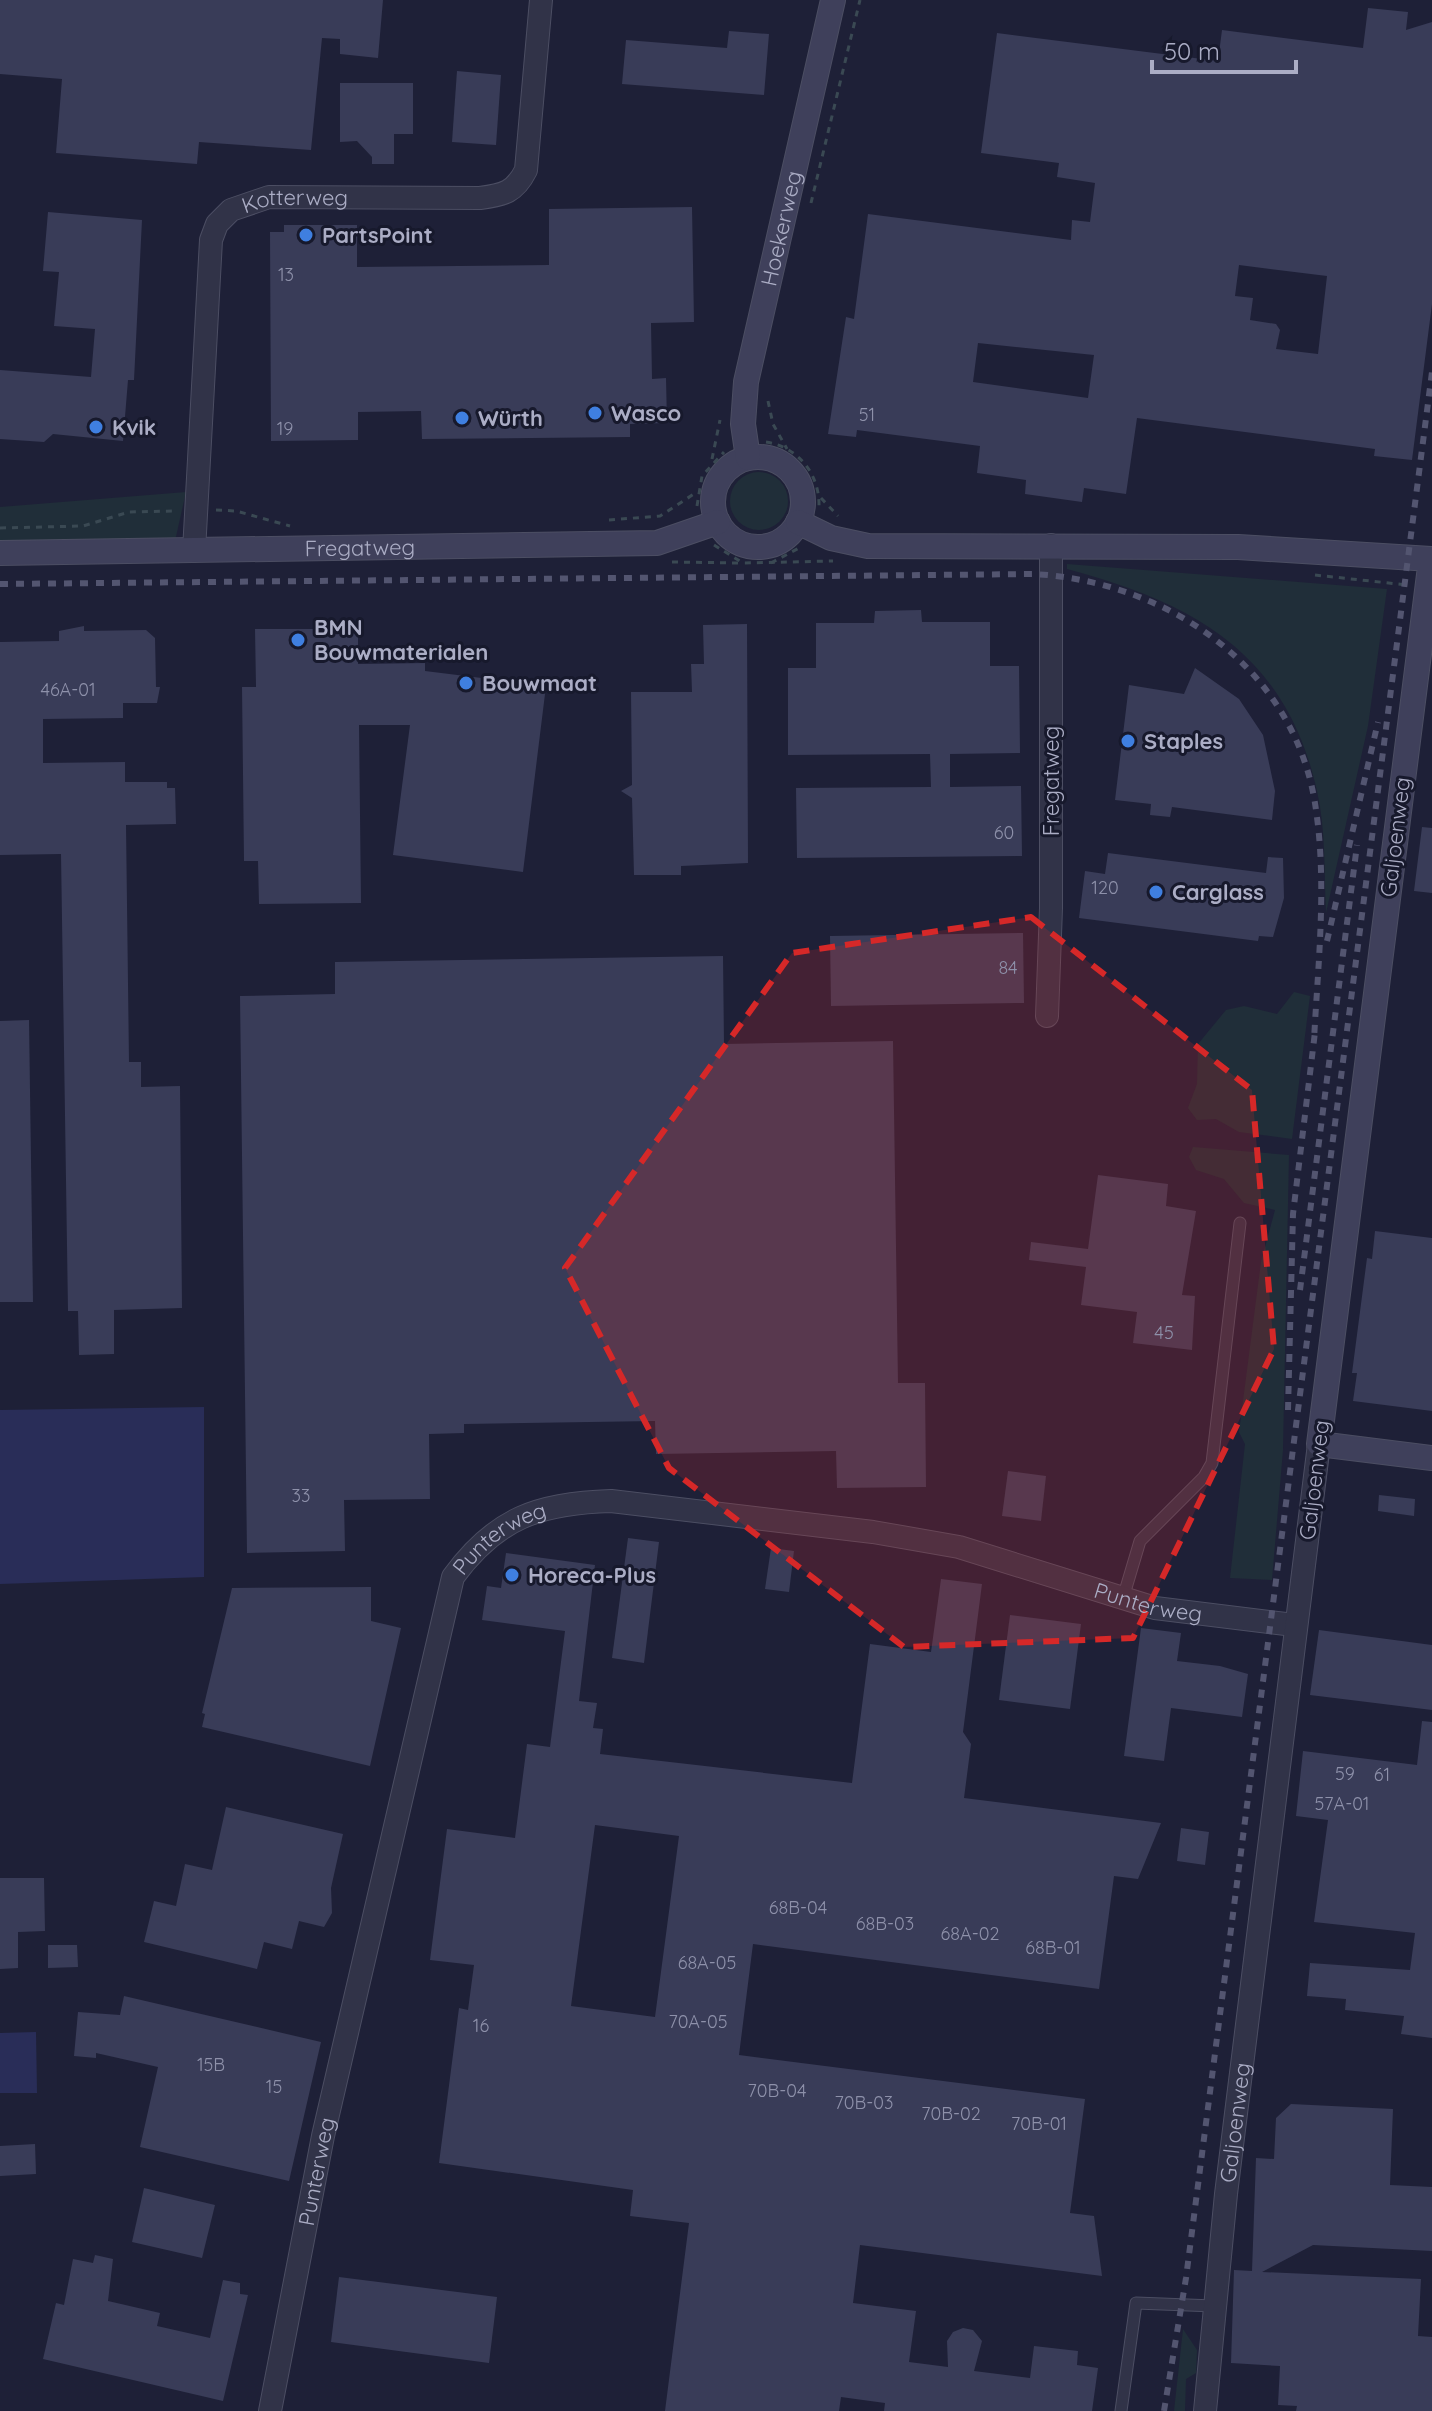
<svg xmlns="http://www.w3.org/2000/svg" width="1432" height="2411" viewBox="0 0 1432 2411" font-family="Quicksand,sans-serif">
<rect width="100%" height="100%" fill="#1e2037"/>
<!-- green -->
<g fill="#202e39">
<circle cx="759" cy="501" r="29"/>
<path d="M 186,492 L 175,541 L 0,543 L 0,507 Z"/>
<path d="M 1067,564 L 1387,589 L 1368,726 L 1326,913 C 1324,873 1326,830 1317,791 C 1286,653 1194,603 1067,569 Z"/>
<path d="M 1294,992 L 1310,996 L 1292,1139 L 1239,1132 L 1216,1119 L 1197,1120 L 1188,1108 L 1197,1084 L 1198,1044 L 1226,1010 L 1244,1006 L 1277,1014 Z"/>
<path d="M 1193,1147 L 1289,1155 L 1283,1450 L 1272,1580 L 1230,1578 L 1245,1444 L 1239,1432 L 1261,1262 L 1275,1210 L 1244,1203 L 1224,1179 L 1196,1170 L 1189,1157 Z"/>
<path d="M 1183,2329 L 1197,2350 L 1196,2373 L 1186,2379 L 1185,2411 L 1174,2411 Z"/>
</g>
<!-- water -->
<g fill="#292d58">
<path d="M 204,1407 L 204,1577 L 0,1584 L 0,1410 Z"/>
<path d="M 36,2032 L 37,2093 L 0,2093 L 0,2033 Z"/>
</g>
<!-- building -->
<g fill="#393c58" fill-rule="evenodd">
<path d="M 0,0 L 383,0 L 378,58 L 340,54 L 340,39 L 322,38 L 311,150 L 199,142 L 197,164 L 56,153 L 62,79 L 0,74 Z"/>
<path d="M 1368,8 L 1408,12 L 1406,30 L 1432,22 L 1432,304 L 1412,460 L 1374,456 L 1375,449 L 1137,418 L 1126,494 L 1084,488 L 1082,502 L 1025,494 L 1026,480 L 977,473 L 980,446 L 857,430 L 856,437 L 828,434 L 846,317 L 854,319 L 868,214 L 1071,240 L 1072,220 L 1090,222 L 1095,183 L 1057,177 L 1059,163 L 981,153 L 997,33 L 1218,61 L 1222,30 L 1363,48 ZM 1239,265 L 1327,276 L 1318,354 L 1276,349 L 1280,330 L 1276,324 L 1250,320 L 1253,298 L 1235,296 ZM 978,343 L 1094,355 L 1088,398 L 973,382 Z"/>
<path d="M 729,31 L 769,34 L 764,95 L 622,84 L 626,40 L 727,48 Z"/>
<path d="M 457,71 L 501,75 L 496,145 L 452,142 Z"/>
<path d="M 340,83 L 413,83 L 413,134 L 394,134 L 394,164 L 372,164 L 372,157 L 357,141 L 340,142 Z"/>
<path d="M 692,207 L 694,322 L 651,323 L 652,379 L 666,378 L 667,423 L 630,424 L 630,437 L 422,439 L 421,411 L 358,412 L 358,440 L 271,441 L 270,232 L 284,232 L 284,225 L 357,225 L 357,267 L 549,265 L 549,209 Z"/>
<path d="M 48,212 L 142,220 L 134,380 L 128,380 L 123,441 L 53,434 L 44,442 L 0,439 L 0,370 L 91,377 L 95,329 L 54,326 L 59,272 L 43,271 Z"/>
<path d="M 921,610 L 922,622 L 990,622 L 990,666 L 1019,666 L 1020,753 L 950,754 L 950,787 L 1021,786 L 1022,856 L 797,858 L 796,788 L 931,787 L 930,754 L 788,755 L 788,668 L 816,668 L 816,623 L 874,623 L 875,611 Z"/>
<path d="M 747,624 L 748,863 L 681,866 L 681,875 L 634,875 L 632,798 L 621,791 L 632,785 L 631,692 L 692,692 L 691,664 L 704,664 L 703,625 Z"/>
<path d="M 84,626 L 84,631 L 146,630 L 155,638 L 156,687 L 160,687 L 157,703 L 123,703 L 123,718 L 43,719 L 43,763 L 125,762 L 125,782 L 167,782 L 167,788 L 175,788 L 176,824 L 126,825 L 129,1062 L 141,1062 L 141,1087 L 180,1086 L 182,1308 L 114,1310 L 114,1354 L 79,1355 L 78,1311 L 68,1311 L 61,854 L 0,855 L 0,642 L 59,641 L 59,631 Z"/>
<path d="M 255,629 L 358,629 L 358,664 L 425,663 L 425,671 L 546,686 L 523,872 L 393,855 L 410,725 L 359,725 L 361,903 L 259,904 L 258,861 L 244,861 L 242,687 L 256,687 Z"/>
<path d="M 1195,668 L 1239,699 L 1263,735 L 1275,791 L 1272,820 L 1172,807 L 1170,817 L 1150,815 L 1151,804 L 1115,800 L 1129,685 L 1184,694 Z"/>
<path d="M 1422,827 L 1432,828 L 1432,893 L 1414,891 Z"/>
<path d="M 1108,853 L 1266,873 L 1268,857 L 1283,858 L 1284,898 L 1273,937 L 1259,936 L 1258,941 L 1079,918 L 1085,871 L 1105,874 Z"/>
<path d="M 1023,933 L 1024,1003 L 831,1006 L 830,936 Z"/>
<path d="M 723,956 L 724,1044 L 893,1041 L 898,1383 L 925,1383 L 926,1487 L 837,1488 L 836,1451 L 656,1454 L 655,1421 L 464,1424 L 464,1433 L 429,1434 L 430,1499 L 344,1500 L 345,1551 L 247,1553 L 240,996 L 335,994 L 335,962 Z"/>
<path d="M 29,1020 L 33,1302 L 0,1302 L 0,1021 Z"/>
<path d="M 1098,1175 L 1168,1184 L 1166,1206 L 1196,1211 L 1182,1295 L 1195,1296 L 1192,1350 L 1133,1343 L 1137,1312 L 1081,1305 L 1086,1267 L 1029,1260 L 1031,1242 L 1088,1249 Z"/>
<path d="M 1375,1231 L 1432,1238 L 1432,1411 L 1353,1401 L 1357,1373 L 1352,1373 L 1367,1258 L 1372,1259 Z"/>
<path d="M 1008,1471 L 1046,1476 L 1041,1521 L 1002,1516 Z"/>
<path d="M 1379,1495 L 1415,1499 L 1414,1516 L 1378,1511 Z"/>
<path d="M 628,1538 L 659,1542 L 644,1663 L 612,1658 Z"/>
<path d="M 771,1548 L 794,1551 L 789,1592 L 765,1589 Z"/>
<path d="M 506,1553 L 595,1565 L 579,1701 L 597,1703 L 593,1728 L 603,1729 L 600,1754 L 852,1783 L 870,1644 L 931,1652 L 941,1579 L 982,1584 L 963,1732 L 971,1744 L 964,1798 L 1161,1823 L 1138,1879 L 1114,1876 L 1099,1989 L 753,1944 L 739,2055 L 1085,2099 L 1070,2213 L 1094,2216 L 1102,2276 L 860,2245 L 853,2303 L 916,2311 L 909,2362 L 948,2367 L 947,2341 L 953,2332 L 963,2328 L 973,2330 L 982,2341 L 974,2371 L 1030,2378 L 1034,2346 L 1078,2351 L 1077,2365 L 1098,2368 L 1092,2411 L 884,2411 L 885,2403 L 841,2397 L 839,2411 L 665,2411 L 689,2223 L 630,2216 L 633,2190 L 439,2163 L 459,2008 L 468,2010 L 474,1965 L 430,1960 L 447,1829 L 515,1838 L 527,1744 L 550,1747 L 565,1631 L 482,1620 L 487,1586 L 501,1588 ZM 595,1825 L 679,1836 L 655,2017 L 571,2006 Z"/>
<path d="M 371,1587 L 371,1621 L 401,1628 L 370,1766 L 202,1727 L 205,1714 L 202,1713 L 232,1588 Z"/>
<path d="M 1010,1615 L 1081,1624 L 1070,1709 L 999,1700 Z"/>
<path d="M 1141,1628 L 1181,1633 L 1177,1661 L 1220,1666 L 1248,1674 L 1242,1717 L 1171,1708 L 1164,1761 L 1124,1756 Z"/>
<path d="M 1319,1630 L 1432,1645 L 1432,1710 L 1310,1695 Z"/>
<path d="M 1422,1721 L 1432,1722 L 1432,2038 L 1401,2034 L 1404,2016 L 1345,2010 L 1346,1999 L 1307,1996 L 1310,1963 L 1410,1970 L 1415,1933 L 1314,1922 L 1328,1820 L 1296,1816 L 1303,1751 L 1417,1765 Z"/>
<path d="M 226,1807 L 343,1834 L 331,1888 L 332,1913 L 324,1927 L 299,1921 L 292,1949 L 264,1942 L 257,1969 L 144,1942 L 154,1901 L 176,1906 L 185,1864 L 212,1870 Z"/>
<path d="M 1181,1828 L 1209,1832 L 1205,1865 L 1177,1861 Z"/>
<path d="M 0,1878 L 44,1878 L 45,1931 L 18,1932 L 18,1968 L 0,1969 Z"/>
<path d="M 48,1945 L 77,1945 L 78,1967 L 48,1968 Z"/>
<path d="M 124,1996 L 321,2042 L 289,2181 L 140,2147 L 158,2067 L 96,2053 L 96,2058 L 74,2056 L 78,2012 L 120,2015 Z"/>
<path d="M 1291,2104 L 1393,2109 L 1390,2185 L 1432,2187 L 1432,2251 L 1313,2245 L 1262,2272 L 1421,2279 L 1418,2336 L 1432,2337 L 1432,2411 L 1296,2411 L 1297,2406 L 1278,2405 L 1280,2366 L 1231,2363 L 1234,2270 L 1252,2271 L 1256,2158 L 1274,2159 L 1276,2118 Z"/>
<path d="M 35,2144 L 36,2174 L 0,2176 L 0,2146 Z"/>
<path d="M 144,2188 L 215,2205 L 202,2258 L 132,2242 Z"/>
<path d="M 95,2255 L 113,2259 L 108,2301 L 160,2313 L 157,2326 L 210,2338 L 223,2280 L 240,2283 L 240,2294 L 248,2295 L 223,2401 L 43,2359 L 56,2303 L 64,2305 L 73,2259 L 93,2263 Z"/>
<path d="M 339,2277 L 497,2297 L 489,2363 L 331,2342 Z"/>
</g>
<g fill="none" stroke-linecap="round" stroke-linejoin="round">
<defs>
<g id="lane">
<path d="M 1123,1598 L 1140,1541 L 1204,1477 L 1212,1463 L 1240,1223"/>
<path d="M 1121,2411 L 1136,2303 L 1214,2306"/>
</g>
<g id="street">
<path id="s1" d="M 194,551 L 211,240 L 217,224 L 231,210 L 269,197 L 480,198 C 504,195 515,192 526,170 L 541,0"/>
<path d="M 1047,1016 L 1051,908 L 1051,545"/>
<path id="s2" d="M 270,2411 L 323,2136 L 453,1577 C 496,1518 539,1503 611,1501 L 873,1532 L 959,1547 L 1155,1608 L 1294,1625"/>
<path id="s3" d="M 1205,2411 L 1226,2194 L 1319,1444"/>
</g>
<g id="secondary">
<circle cx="758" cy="502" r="45"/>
<path id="s4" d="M 748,458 L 743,424 L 746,382 L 833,0"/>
<path d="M 798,522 L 831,538 L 868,546 L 1238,547 L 1431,559 L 1319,1444 L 1432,1458"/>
<path id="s5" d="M 0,553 L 657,543 L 718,522"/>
</g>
</defs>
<!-- lane casing -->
<use href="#lane" stroke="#4c4e63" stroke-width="13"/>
<!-- street casing -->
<use href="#street" stroke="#4c4e63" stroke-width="24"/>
<!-- secondary casing -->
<use href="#secondary" stroke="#4c4e63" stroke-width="26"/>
<!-- path -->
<g stroke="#3a4953" stroke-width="3" stroke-dasharray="6 6" stroke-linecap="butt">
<path d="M 811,203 L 860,0"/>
<path d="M 768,401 L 773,424 L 787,449"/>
<path d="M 766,442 C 798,447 820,474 819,507"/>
<path d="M 712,459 L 720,420"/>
<path d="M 821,498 L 838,516"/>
<path d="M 697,506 L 702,476 L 724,452"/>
<path d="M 216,510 L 236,511 L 290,526"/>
<path d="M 609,520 L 660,516 L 697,492"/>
<path d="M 0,528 L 83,526 L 129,512 L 176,511"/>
<path d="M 714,545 L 743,563 L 833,561"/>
<path d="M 672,562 L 740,563"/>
<path d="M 771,563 L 799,548"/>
<path d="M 1315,575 L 1407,585"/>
</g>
<!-- lane -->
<use href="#lane" stroke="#313348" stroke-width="11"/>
<!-- street -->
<use href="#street" stroke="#313348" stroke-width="22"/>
<!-- secondary -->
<use href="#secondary" stroke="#3f405b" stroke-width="24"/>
<!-- rail -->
<g stroke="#535570" stroke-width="6" stroke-dasharray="8 8" stroke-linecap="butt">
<path d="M 0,584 L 1033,574 C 1167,581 1297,668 1316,810 C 1327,885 1318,964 1314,1040"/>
<path d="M 1327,941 L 1378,722"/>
<path d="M 1300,1290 L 1357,845"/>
<path d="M 1288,1410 L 1293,1214 L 1315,1032"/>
<path d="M 1164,2411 L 1186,2278 L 1432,372"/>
</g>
</g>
<!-- marked area -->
<path fill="#d62828" fill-opacity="0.2" stroke="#d62828" stroke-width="6" stroke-dasharray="16 10" stroke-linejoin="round" d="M 1031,917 L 1252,1090 L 1274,1349 L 1133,1638 L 904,1647 L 669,1468 L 565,1268 L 792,953 Z"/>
<!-- markers -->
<g fill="#3f7fe0" stroke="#17192c" stroke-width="3">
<circle cx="306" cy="235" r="8"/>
<circle cx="595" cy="413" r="8"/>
<circle cx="462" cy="418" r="8"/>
<circle cx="96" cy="427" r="8"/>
<circle cx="298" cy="640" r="8"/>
<circle cx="466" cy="683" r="8"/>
<circle cx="1128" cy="741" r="8"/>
<circle cx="1156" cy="892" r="8"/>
<circle cx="512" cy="1575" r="8"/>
</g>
<g text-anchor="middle" stroke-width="6" stroke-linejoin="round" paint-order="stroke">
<!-- number labels -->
<g font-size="18" fill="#8e91aa">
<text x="286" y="281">13</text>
<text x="867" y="421">51</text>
<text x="285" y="435">19</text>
<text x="68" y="696">46A-01</text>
<text x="1004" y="839">60</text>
<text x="1105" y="894">120</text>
<text x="1008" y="974">84</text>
<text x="1164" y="1339">45</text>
<text x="301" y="1502">33</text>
<text x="1345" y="1780">59</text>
<text x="1382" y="1781">61</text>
<text x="1342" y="1810">57A-01</text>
<text x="798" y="1914">68B-04</text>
<text x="885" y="1930">68B-03</text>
<text x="970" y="1940">68A-02</text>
<text x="1053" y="1954">68B-01</text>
<text x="707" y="1969">68A-05</text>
<text x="698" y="2028">70A-05</text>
<text x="481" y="2032">16</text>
<text x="211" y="2071">15B</text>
<text x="274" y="2093">15</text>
<text x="777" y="2097">70B-04</text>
<text x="864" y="2109">70B-03</text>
<text x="951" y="2120">70B-02</text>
<text x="1039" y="2130">70B-01</text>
</g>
<!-- street labels -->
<g font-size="22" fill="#abadc5" stroke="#17192c">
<text dy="8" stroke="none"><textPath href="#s1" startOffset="414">Kotterweg</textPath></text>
<text dy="8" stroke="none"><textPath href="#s4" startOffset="234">Hoekerweg</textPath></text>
<text dy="8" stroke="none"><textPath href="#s5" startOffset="360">Fregatweg</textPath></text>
<text transform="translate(1051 781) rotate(-90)" y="8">Fregatweg</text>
<text transform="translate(1395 837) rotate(-83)" y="8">Galjoenweg</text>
<text transform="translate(1314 1480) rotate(-83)" y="8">Galjoenweg</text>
<text dy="8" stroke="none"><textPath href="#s2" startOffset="916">Punterweg</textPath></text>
<text dy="8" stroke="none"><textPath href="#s2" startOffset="1586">Punterweg</textPath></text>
<text dy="8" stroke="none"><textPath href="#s3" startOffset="290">Galjoenweg</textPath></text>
<text dy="8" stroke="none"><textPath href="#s2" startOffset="244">Punterweg</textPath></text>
</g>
<!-- poi labels -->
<g font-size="22" font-weight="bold" fill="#abadc5" stroke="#17192c" text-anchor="start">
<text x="322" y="243">PartsPoint</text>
<text x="611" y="421">Wasco</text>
<text x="478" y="426">Würth</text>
<text x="112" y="435">Kvik</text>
<text x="314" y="635">BMN<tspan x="314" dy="25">Bouwmaterialen</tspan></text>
<text x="482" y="691">Bouwmaat</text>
<text x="1144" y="749">Staples</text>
<text x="1172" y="900">Carglass</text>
<text x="528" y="1583">Horeca-Plus</text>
</g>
</g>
<!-- scale -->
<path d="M1152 60v12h144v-12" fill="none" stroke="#abadc5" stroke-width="4"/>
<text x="1164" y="60" font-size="24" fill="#abadc5" stroke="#17192c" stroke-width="6" paint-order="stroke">50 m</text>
</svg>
